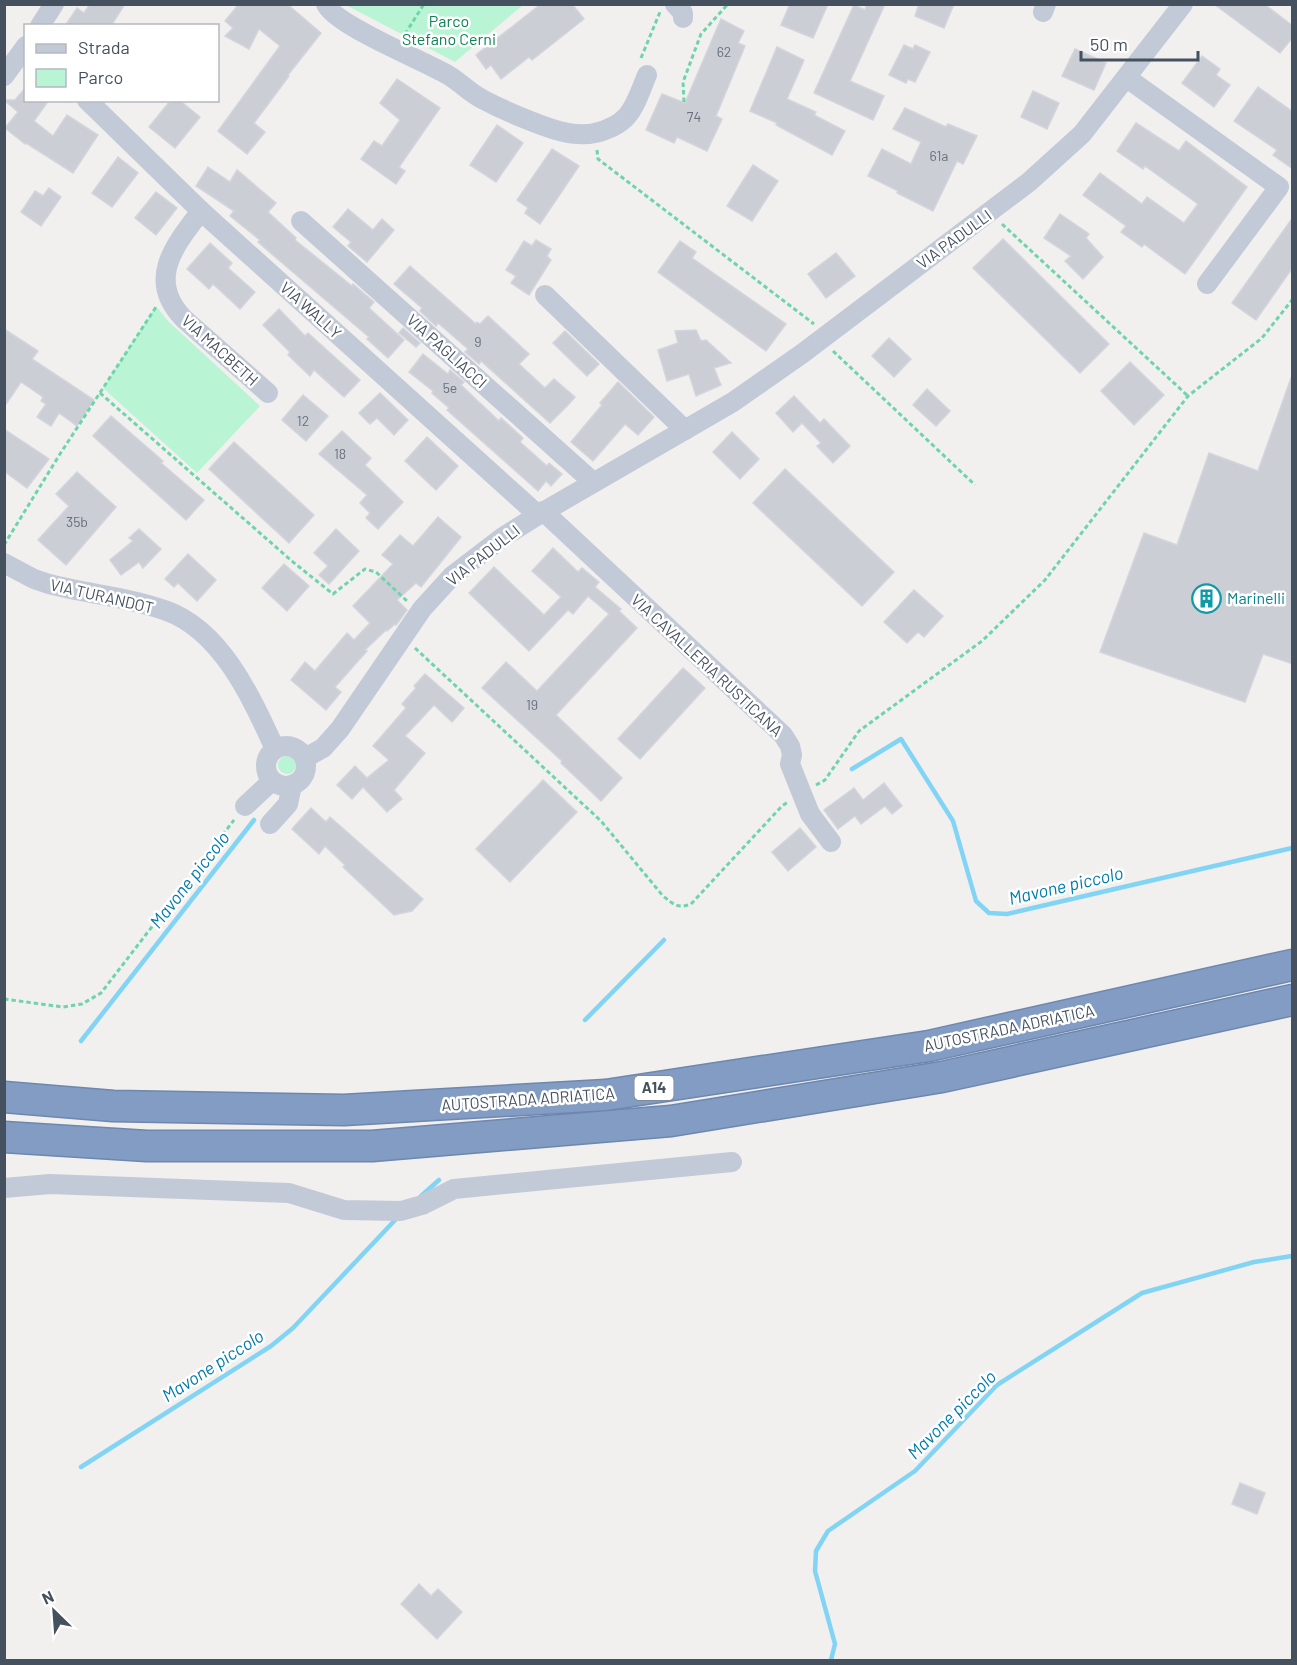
<svg xmlns="http://www.w3.org/2000/svg" width="1297" height="1665" viewBox="0 0 1297 1665" font-family="Barlow,sans-serif">
<rect width="100%" height="100%" fill="#f2efef"/>
<!-- green -->
<g fill="#b9f4d5">
<path d="M 346,5 L 523,5 L 455,62 Z"/>
<path d="M 156,306 L 168,321 L 260,406 L 197,473 L 103,388 Z"/>
<circle cx="287" cy="765" r="9"/>
</g>
<g fill="none" stroke-linecap="round" stroke-linejoin="round">
<!-- stream -->
<g stroke="#82d4f5" stroke-width="4.5">
<path d="M 852,769 L 901,739 L 953,821 L 976,901 L 989,913 L 1007,914 L 1292,848"/>
<path d="M 585,1020 L 664,940"/>
<path d="M 81,1041 L 254,820"/>
<path d="M 421,1196 L 439,1180"/>
<path d="M 81,1467 L 271,1346 L 293,1328 L 397,1218"/>
<path d="M 831,1660 L 835,1644 L 815,1571 L 816,1551 L 828,1531 L 915,1471 L 997,1385 L 1142,1293 L 1254,1262 L 1292,1256"/>
</g>
</g>
<!-- building -->
<g fill="#cbced4" stroke="#d3d5dc" stroke-width="1.5">
<path d="M 90,4 L 125,4 L 111,26 L 65,26 L 77,8 L 84,13 Z"/>
<path d="M 239,4 L 287,4 L 321,33 L 288,75 L 289,76 L 254,123 L 265,132 L 247,154 L 218,131 L 280,46 L 259,29 L 249,49 L 225,36 L 233,28 L 225,21 Z"/>
<path d="M 541,4 L 572,4 L 584,19 L 532,60 L 529,57 L 501,79 L 491,65 L 486,69 L 476,55 Z"/>
<path d="M 790,4 L 828,4 L 813,38 L 781,25 Z"/>
<path d="M 867,4 L 885,4 L 850,81 L 884,96 L 873,120 L 814,93 L 854,5 L 865,10 Z"/>
<path d="M 919,4 L 954,4 L 944,28 L 915,16 Z"/>
<path d="M 1214,4 L 1264,4 L 1293,26 L 1293,37 L 1280,53 Z"/>
<path d="M 721,19 L 744,31 L 738,43 L 745,46 L 716,116 L 722,119 L 707,151 L 677,137 L 674,143 L 646,130 L 662,94 L 685,103 Z"/>
<path d="M 904,45 L 913,49 L 915,45 L 930,52 L 915,82 L 908,79 L 906,83 L 889,75 Z"/>
<path d="M 777,47 L 804,60 L 787,99 L 816,112 L 814,115 L 845,131 L 832,155 L 776,125 L 777,123 L 750,111 Z"/>
<path d="M 1075,49 L 1106,63 L 1094,90 L 1062,76 Z"/>
<path d="M 1202,56 L 1220,69 L 1216,75 L 1230,85 L 1214,107 L 1182,83 Z"/>
<path d="M 397,79 L 440,108 L 399,167 L 405,171 L 396,184 L 361,159 L 374,141 L 382,146 L 400,120 L 380,103 Z"/>
<path d="M 26,87 L 26,100 L 49,100 L 34,121 L 53,136 L 67,115 L 98,135 L 73,173 L 26,143 L 25,144 L 5,128 L 18,112 L 4,100 L 15,100 Z"/>
<path d="M 1258,87 L 1293,112 L 1293,169 L 1273,155 L 1277,150 L 1234,121 Z"/>
<path d="M 1033,91 L 1059,103 L 1047,129 L 1021,117 Z"/>
<path d="M 171,100 L 179,100 L 200,117 L 175,148 L 149,127 Z"/>
<path d="M 905,108 L 946,127 L 948,124 L 977,136 L 963,164 L 957,161 L 933,211 L 897,193 L 898,191 L 868,176 L 882,149 L 911,164 L 921,142 L 893,129 Z"/>
<path d="M 1136,123 L 1179,151 L 1186,141 L 1247,187 L 1185,274 L 1144,244 L 1142,247 L 1121,232 L 1126,226 L 1083,195 L 1100,173 L 1142,204 L 1147,197 L 1184,223 L 1198,204 L 1145,166 L 1143,169 L 1117,151 Z"/>
<path d="M 497,125 L 523,143 L 496,182 L 470,165 Z"/>
<path d="M 552,149 L 579,166 L 540,224 L 525,213 L 528,208 L 517,200 Z"/>
<path d="M 118,157 L 138,173 L 112,207 L 92,193 Z"/>
<path d="M 753,165 L 778,181 L 752,221 L 727,206 Z"/>
<path d="M 208,167 L 230,182 L 237,170 L 276,203 L 268,212 L 296,238 L 295,240 L 352,286 L 353,284 L 374,302 L 369,308 L 404,340 L 388,358 L 367,339 L 369,337 L 274,256 L 258,242 L 260,240 L 230,216 L 234,211 L 196,186 Z"/>
<path d="M 49,188 L 61,197 L 41,226 L 21,212 L 35,191 L 43,196 Z"/>
<path d="M 156,192 L 177,208 L 156,235 L 135,218 Z"/>
<path d="M 348,209 L 373,230 L 382,219 L 394,230 L 367,262 L 348,246 L 351,242 L 333,227 Z"/>
<path d="M 1060,214 L 1089,234 L 1086,238 L 1103,257 L 1083,279 L 1065,261 L 1071,256 L 1044,238 Z"/>
<path d="M 1293,217 L 1293,267 L 1256,320 L 1232,303 Z"/>
<path d="M 1003,239 L 1109,344 L 1080,373 L 973,268 Z"/>
<path d="M 536,240 L 551,249 L 547,256 L 551,260 L 529,295 L 511,283 L 516,276 L 506,270 L 524,241 L 532,246 Z"/>
<path d="M 680,241 L 696,252 L 692,258 L 786,324 L 766,351 L 658,272 Z"/>
<path d="M 210,243 L 232,263 L 228,268 L 255,292 L 240,309 L 213,284 L 209,289 L 187,269 Z"/>
<path d="M 836,253 L 855,276 L 826,298 L 808,274 Z"/>
<path d="M 410,266 L 476,324 L 477,322 L 480,324 L 488,316 L 529,354 L 519,364 L 545,388 L 554,379 L 575,397 L 569,404 L 550,423 L 481,361 L 479,364 L 465,352 L 468,349 L 460,342 L 438,323 L 436,326 L 420,311 L 422,308 L 394,284 Z"/>
<path d="M 279,309 L 305,336 L 308,333 L 360,380 L 344,397 L 314,370 L 310,376 L 288,355 L 290,352 L 263,325 Z"/>
<path d="M 403,328 L 420,343 L 416,347 L 399,333 Z"/>
<path d="M 4,329 L 38,351 L 32,359 L 94,400 L 77,426 L 59,413 L 51,426 L 37,417 L 46,404 L 41,401 L 43,397 L 21,382 L 4,407 Z"/>
<path d="M 696,330 L 701,341 L 706,340 L 731,363 L 714,368 L 721,385 L 696,396 L 689,374 L 667,381 L 658,350 L 678,343 L 675,331 Z"/>
<path d="M 565,331 L 599,364 L 587,376 L 553,343 Z"/>
<path d="M 889,338 L 911,359 L 894,377 L 872,356 Z"/>
<path d="M 423,354 L 448,374 L 450,370 L 464,382 L 461,385 L 499,421 L 501,418 L 523,438 L 520,442 L 547,466 L 549,463 L 562,474 L 551,486 L 546,481 L 538,491 L 447,410 L 449,408 L 432,393 L 433,391 L 409,372 Z"/>
<path d="M 1130,362 L 1164,395 L 1134,425 L 1101,391 Z"/>
<path d="M 1291,378 L 1293,379 L 1293,664 L 1263,654 L 1245,702 L 1100,652 L 1144,533 L 1177,545 L 1209,453 L 1258,471 Z"/>
<path d="M 618,382 L 654,417 L 638,435 L 625,424 L 593,461 L 571,442 L 602,405 L 600,403 Z"/>
<path d="M 927,389 L 950,411 L 936,426 L 913,405 Z"/>
<path d="M 380,393 L 408,420 L 394,435 L 377,418 L 370,424 L 359,413 Z"/>
<path d="M 303,395 L 328,416 L 306,441 L 282,420 Z"/>
<path d="M 794,396 L 820,423 L 824,419 L 850,446 L 833,463 L 817,446 L 821,443 L 802,423 L 793,432 L 776,413 Z"/>
<path d="M 111,416 L 163,461 L 161,463 L 204,500 L 186,520 L 93,436 Z"/>
<path d="M 4,429 L 49,459 L 27,488 L 4,471 Z"/>
<path d="M 342,431 L 371,458 L 365,465 L 403,502 L 378,529 L 366,518 L 370,513 L 360,503 L 367,495 L 319,454 Z"/>
<path d="M 732,432 L 759,459 L 740,479 L 713,452 Z"/>
<path d="M 427,437 L 458,466 L 436,490 L 405,461 Z"/>
<path d="M 234,442 L 314,515 L 289,543 L 209,469 Z"/>
<path d="M 785,469 L 894,572 L 862,606 L 753,503 Z"/>
<path d="M 77,472 L 116,507 L 66,565 L 38,540 L 69,506 L 56,494 Z"/>
<path d="M 438,517 L 461,537 L 421,587 L 416,583 L 397,600 L 407,610 L 396,625 L 395,624 L 387,631 L 386,630 L 365,650 L 367,651 L 335,687 L 341,692 L 326,710 L 291,680 L 305,662 L 315,671 L 347,633 L 354,640 L 370,623 L 353,606 L 393,564 L 382,555 L 400,535 L 413,546 Z"/>
<path d="M 139,529 L 161,549 L 143,568 L 139,562 L 121,575 L 110,560 L 133,541 L 129,538 Z"/>
<path d="M 336,529 L 359,551 L 329,584 L 319,575 L 328,566 L 314,553 Z"/>
<path d="M 553,548 L 578,572 L 582,568 L 599,582 L 595,587 L 621,609 L 619,611 L 637,628 L 556,715 L 622,778 L 601,801 L 561,763 L 562,761 L 482,688 L 506,662 L 537,691 L 609,614 L 588,596 L 573,614 L 568,610 L 529,651 L 469,593 L 494,567 L 544,615 L 561,597 L 532,571 Z"/>
<path d="M 188,554 L 216,580 L 197,601 L 178,583 L 174,587 L 165,579 Z"/>
<path d="M 284,564 L 309,586 L 287,611 L 262,588 Z"/>
<path d="M 914,590 L 943,616 L 924,637 L 918,632 L 907,643 L 884,622 Z"/>
<path d="M 683,668 L 705,688 L 640,759 L 618,739 Z"/>
<path d="M 425,674 L 464,708 L 452,722 L 434,705 L 405,736 L 425,753 L 394,790 L 402,799 L 387,812 L 363,787 L 352,799 L 337,785 L 355,766 L 367,778 L 389,760 L 373,746 L 406,708 L 402,704 L 416,688 L 414,686 Z"/>
<path d="M 543,780 L 577,812 L 510,882 L 476,849 Z"/>
<path d="M 884,783 L 902,806 L 892,814 L 885,806 L 861,824 L 855,816 L 838,829 L 824,810 L 854,788 L 863,800 Z"/>
<path d="M 311,808 L 326,822 L 330,817 L 423,899 L 412,911 L 394,915 L 343,867 L 345,865 L 325,846 L 319,854 L 292,829 Z"/>
<path d="M 800,828 L 816,847 L 788,871 L 772,852 Z"/>
<path d="M 1240,1483 L 1265,1493 L 1257,1514 L 1232,1504 Z"/>
<path d="M 419,1584 L 431,1596 L 438,1589 L 462,1612 L 437,1639 L 401,1604 Z"/>
</g>
<g fill="none" stroke-linecap="round" stroke-linejoin="round">
<defs>
<g id="highway">
<path d="M 4,1097 L 113,1106 L 344,1110 L 606,1095 L 929,1046 L 1292,965"/>
<path d="M 4,1137 L 147,1146 L 372,1146 L 671,1121 L 942,1077 L 1292,1000"/>
</g>
</defs>
<!-- highway casing -->
<use href="#highway" stroke="#6d87af" stroke-width="33"/>
<!-- path -->
<g stroke="#6ed5ab" stroke-width="3" stroke-dasharray="4.5 3" stroke-linecap="butt">
<path d="M 405,34 L 424,4"/>
<path d="M 641,58 L 660,12"/>
<path d="M 684,102 L 683,82 L 701,34 L 728,4"/>
<path d="M 597,150 L 598,159 L 814,324"/>
<path d="M 1002,224 L 1188,396"/>
<path d="M 833,351 L 975,485"/>
<path d="M 100,393 L 293,562 L 333,594 L 365,569 L 376,572 L 407,601"/>
<path d="M 4,545 L 60,454 L 156,307"/>
<path d="M 415,648 L 601,821 L 663,896 C 673,904 678,909 691,904 L 782,806 L 788,802"/>
<path d="M 816,785 L 825,780 L 859,731 L 982,641 L 1045,580 L 1188,396 L 1262,338 L 1292,300"/>
<path d="M 4,999 L 63,1007 L 82,1004 L 101,993 L 234,820"/>
</g>
<!-- minor -->
<g stroke="#c1cad6" stroke-width="20">
<path d="M 326,4 C 334,25 425,61 448,75 C 460,82 470,93 482,99 C 497,107 513,114 528,120 C 548,128 573,138 595,133 C 632,124 634,106 647,75"/>
<path d="M 675,4 L 683,13 L 683,18"/>
<path d="M 1043,12 L 1046,4"/>
<path d="M 40,26 L 54,4"/>
<path d="M 4,76 L 26,46"/>
<path d="M 1127,78 L 1279,187 L 1207,284"/>
<path d="M 87,100 L 201,211 L 538,515"/>
<path d="M 201,211 C 174,246 146,280 184,319 L 268,393"/>
<path d="M 301,221 L 593,482"/>
<path d="M 545,295 L 685,430"/>
<path d="M 543,511 L 783,735 L 790,746 L 792,755 L 790,764 L 810,814 L 831,842"/>
<path d="M 4,563 L 34,579 L 49,584 C 88,594 129,597 167,611 C 222,631 252,699 275,749"/>
<circle cx="286" cy="766" r="20"/>
<path d="M 305,758 L 323,748 L 340,729 L 422,609 L 452,576 L 503,537 L 538,515 L 733,402 L 803,353 L 1029,182 L 1082,134 L 1183,4"/>
<path d="M 245,806 L 272,781"/>
<path d="M 270,824 L 288,804 L 292,785"/>
<path d="M 4,1188 L 50,1184 L 289,1193 L 344,1210 L 401,1211 L 422,1205 L 454,1189 L 732,1162"/>
</g>
<!-- highway -->
<use href="#highway" stroke="#829cc3" stroke-width="30"/>
</g>
<!-- icons -->
<defs>
<symbol id="building-ring" viewBox="-11 -11 22 22"><circle r="9.5" fill="#fff" stroke="#0f9aa8" stroke-width="1.5"/><path d="M-4-6H4V6H1V3H-1V6H-4ZM-2.5-4.3h1.7v1.8h-1.7ZM.8-4.3h1.7v1.8H.8ZM-2.5-1h1.7V.8h-1.7ZM.8-1h1.7V.8H.8Z" fill="#0f9aa8"/></symbol>
</defs>
<g fill-rule="evenodd">
<use href="#building-ring" x="1190" y="582" width="33" height="33"/>
</g>
<g text-anchor="middle" stroke-width="5" stroke-linejoin="round" paint-order="stroke">
<!-- number labels -->
<g font-size="14" fill="#66707c">
<text x="724" y="57">62</text>
<text x="694" y="122">74</text>
<text x="939" y="161">61a</text>
<text x="478" y="347">9</text>
<text x="450" y="393">5e</text>
<text x="303" y="426">12</text>
<text x="340" y="459">18</text>
<text x="77" y="527">35b</text>
<text x="532" y="710">19</text>
</g>
<!-- shield labels -->
<rect fill="#fff" stroke="#7d858f" stroke-width="1.5" x="634.5" y="1076" width="39" height="24" rx="4.5"/>
<g font-size="15" font-weight="bold" fill="#45515f">
<text x="654" y="1093">A14</text>
</g>
<!-- park labels -->
<g font-size="16" fill="#0d8352" stroke="#fff">
<text x="449" y="27">Parco<tspan x="449" dy="18">Stefano Cerni</tspan></text>
</g>
<!-- street labels -->
<g font-size="16" fill="#45515f" stroke="#fff">
<text transform="translate(954 239) rotate(-36)" y="6">VIA PADULLI</text>
<text transform="translate(311 310) rotate(42)" y="6">VIA WALLY</text>
<text transform="translate(220 350) rotate(42)" y="6">VIA MACBETH</text>
<text transform="translate(447 351) rotate(42)" y="6">VIA PAGLIACCI</text>
<text transform="translate(483 555) rotate(-38)" y="6">VIA PADULLI</text>
<text transform="translate(102 596) rotate(13)" y="6">VIA TURANDOT</text>
<text transform="translate(707 665) rotate(43)" y="6">VIA CAVALLERIA RUSTICANA</text>
<text transform="translate(1009 1028) rotate(-12)" y="6">AUTOSTRADA ADRIATICA</text>
<text transform="translate(528 1099) rotate(-4)" y="6">AUTOSTRADA ADRIATICA</text>
</g>
<!-- culture labels -->
<g font-size="16" fill="#0d838f" stroke="#fff" text-anchor="start">
<text x="1227" y="604">Marinelli</text>
</g>
<!-- water labels -->
<g font-size="18" font-style="italic" fill="#017caf" stroke="#fff">
<text transform="translate(190 880) rotate(-52)" y="6">Mavone piccolo</text>
<text transform="translate(1066 886) rotate(-13)" y="6">Mavone piccolo</text>
<text transform="translate(213 1366) rotate(-33)" y="6">Mavone piccolo</text>
<text transform="translate(952 1415) rotate(-45)" y="6">Mavone piccolo</text>
</g>
</g>
<!-- border -->
<rect width="1297" height="1665" fill="none" stroke="#45515f" stroke-width="12"/>
<!-- legend -->
<rect x="24" y="24" width="195" height="78" fill="#ffffff" stroke="#b5b9bf" stroke-width="1.5"/>
<rect x="36" y="44" width="30" height="9" fill="#c1cad6" stroke="#b5b9bf" stroke-width="1.5"/>
<text x="78" y="54" font-size="18" fill="#45515f">Strada</text>
<rect x="36" y="69" width="30" height="18" fill="#b9f4d5" stroke="#b5b9bf" stroke-width="1.5"/>
<text x="78" y="84" font-size="18" fill="#45515f">Parco</text>
<!-- north arrow -->
<g transform="translate(54 1611) rotate(335)" stroke="#ffffff" stroke-width="4.5" paint-order="stroke">
<path d="M0-4.5L10 22L0 15L-10 22Z" fill="#45515f"/>
<text y="-9" font-size="16" font-weight="bold" text-anchor="middle" fill="#45515f">N</text>
</g>
<!-- scale -->
<path d="M1081 51v9h117v-9" fill="none" stroke="#45515f" stroke-width="3"/>
<text x="1090" y="51" font-size="18" fill="#45515f" stroke="#ffffff" stroke-width="4.5" paint-order="stroke">50 m</text>
</svg>
